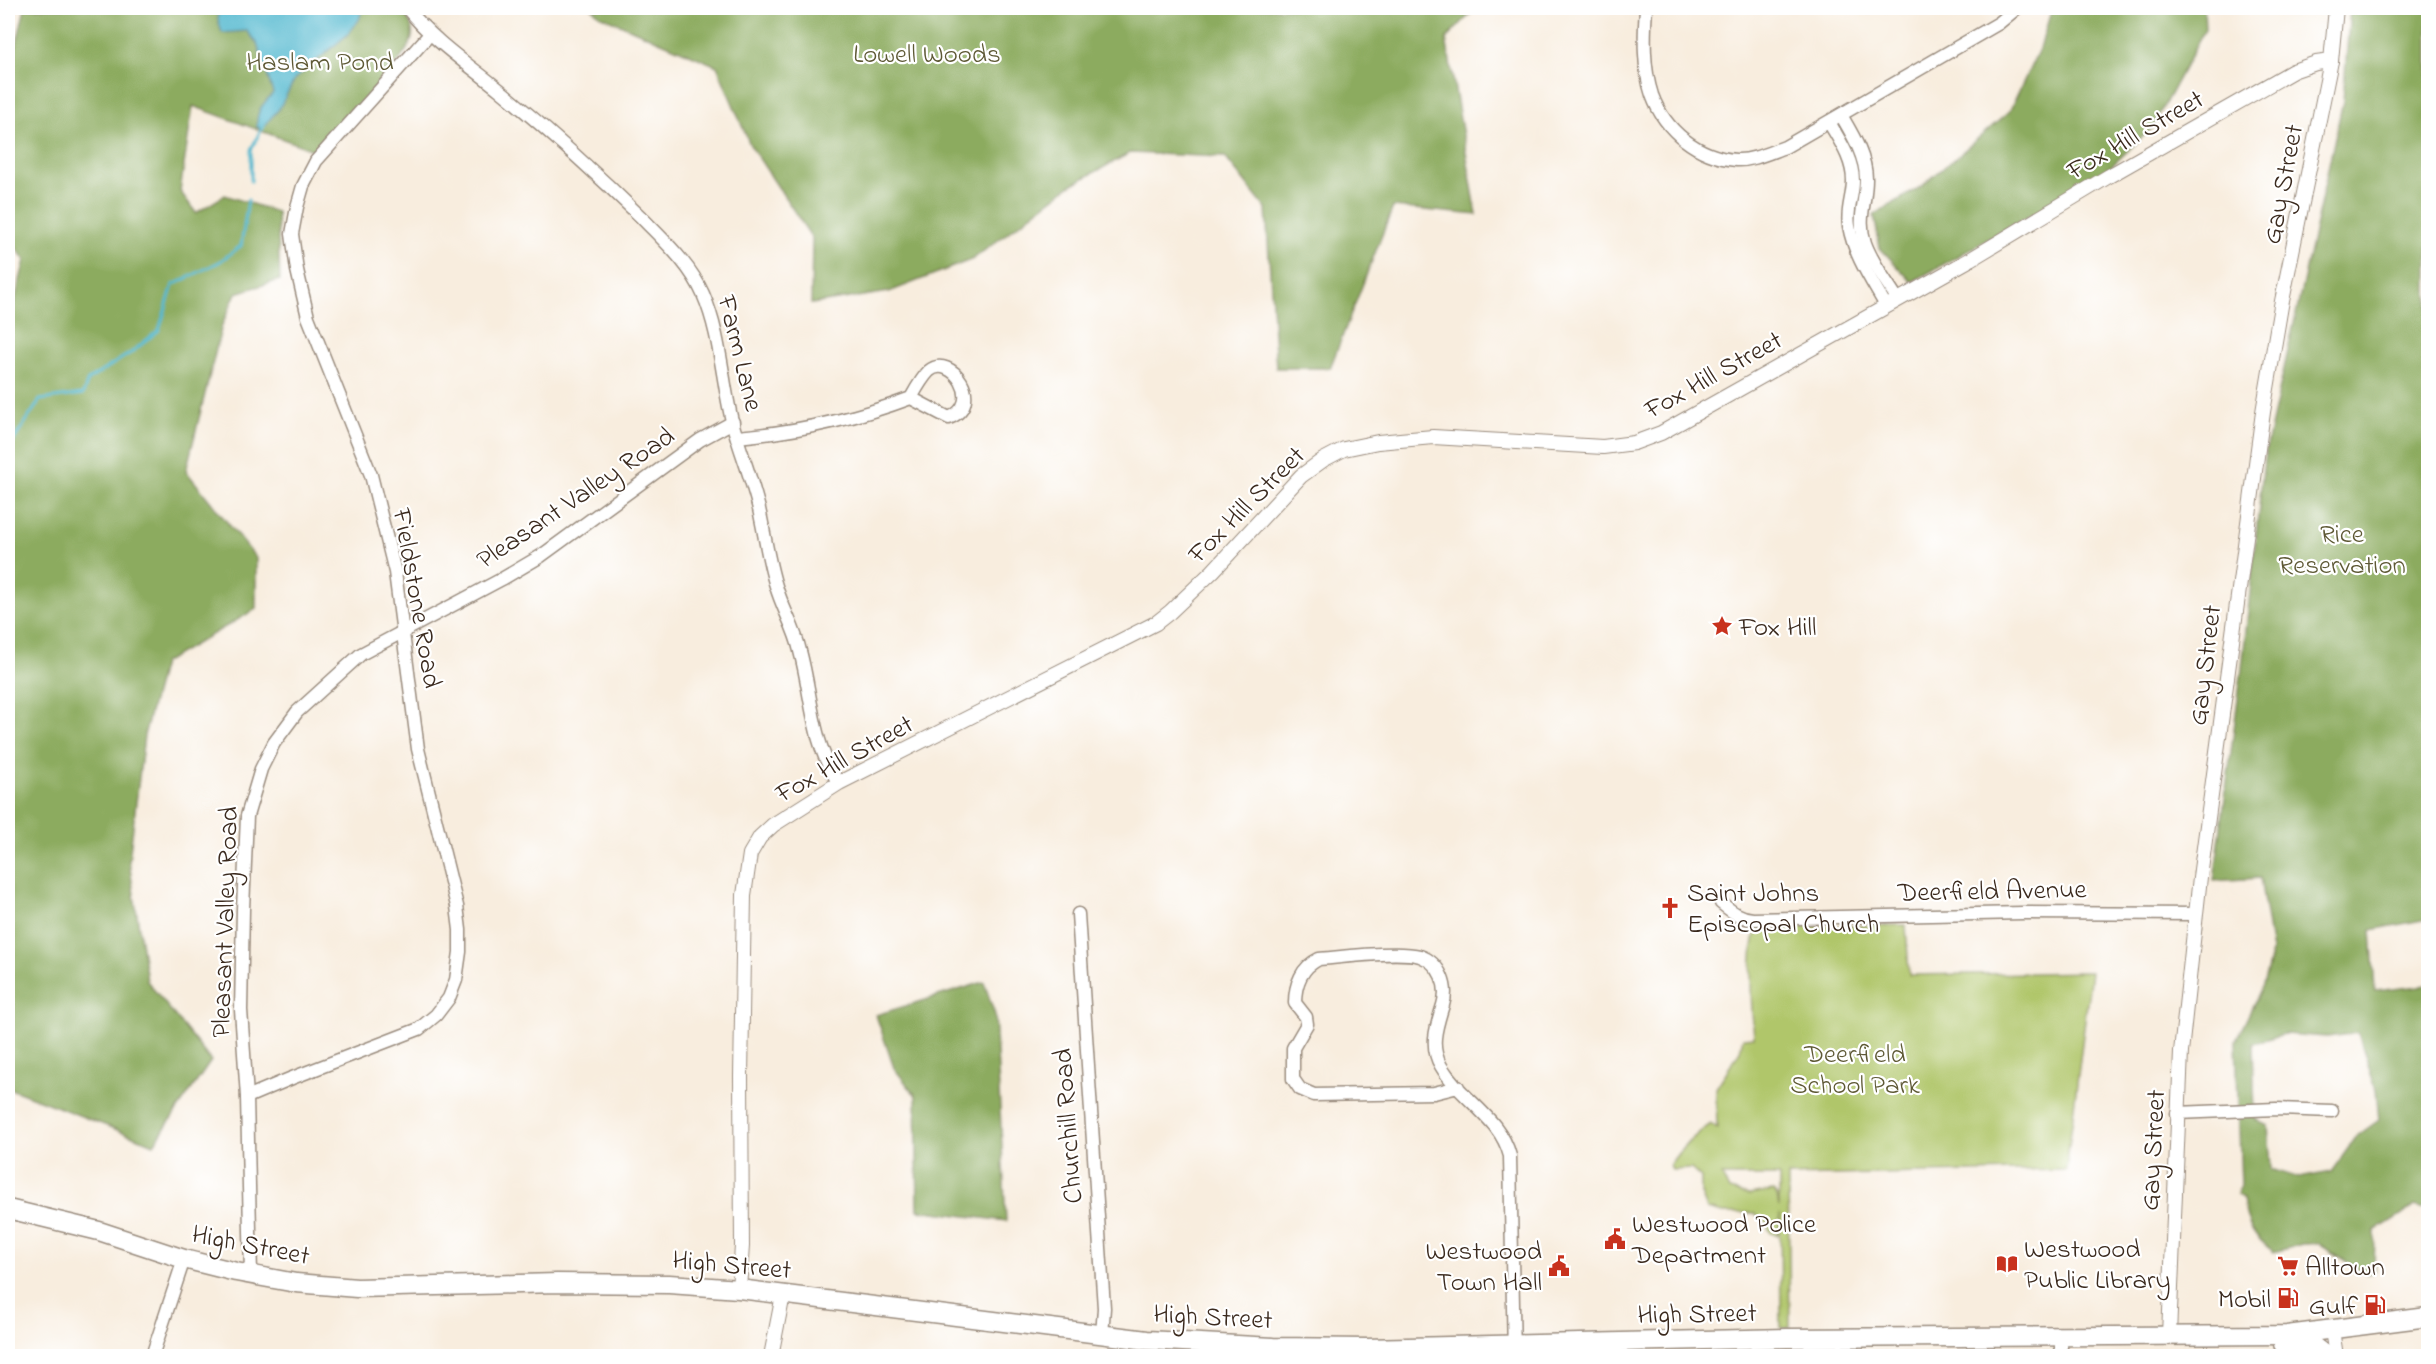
<svg xmlns="http://www.w3.org/2000/svg" width="2436" height="1364" viewBox="0 0 2436 1364" font-family="'Indie Flower',sans-serif">
<rect width="100%" height="100%" fill="#fff"/>
<filter id="ink" filterUnits="userSpaceOnUse"><feTurbulence type="fractalNoise" baseFrequency=".0167" numOctaves="2"/><feDisplacementMap in="SourceGraphic" scale="12" xChannelSelector="R" yChannelSelector="G"/><feConvolveMatrix kernelMatrix="1 2 1 2 8 2 1 2 1" color-interpolation-filters="sRGB"/></filter>
<filter id="wash" filterUnits="userSpaceOnUse"><feTurbulence type="fractalNoise" baseFrequency=".008" numOctaves="4" result="noise"/><feDisplacementMap in="SourceGraphic" scale="24" xChannelSelector="R" yChannelSelector="G"/><feGaussianBlur stdDeviation="1.35" result="paint"/><feColorMatrix in="noise" values="0 0 0 0 0 0 0 0 0 0 0 0 0 0 0 0 0 1.4 0 .05"/><feComposite in="paint" operator="in"/></filter>
<g filter="url(#wash)">
<rect width="100%" height="100%" fill="#f8edde"/>
<!-- green -->
<path fill="#b0c66a" stroke="#767844" stroke-width="1.5" fill-rule="evenodd" d="M 1906,925 L 1909,975 L 2091,972 L 2066,1170 L 1788,1176 L 1790,1328 L 1781,1328 L 1780,1214 L 1778,1236 L 1771,1233 L 1764,1219 L 1754,1213 L 1723,1213 L 1707,1209 L 1701,1194 L 1701,1178 L 1691,1169 L 1672,1170 L 1670,1164 C 1682,1147 1694,1135 1711,1124 L 1717,1128 L 1716,1088 L 1740,1051 L 1743,1038 L 1754,1037 C 1751,1005 1748,958 1757,927 ZM 1722,1176 L 1779,1176 L 1779,1207 L 1777,1196 L 1773,1191 L 1749,1195 L 1729,1190 Z"/>
<!-- forest -->
<g fill="#8cab5e" stroke="#646a3e" stroke-width="1.5" fill-rule="evenodd">
<path d="M 25,8 L 400,8 C 407,17 414,24 412,37 C 409,60 335,130 316,151 L 193,106 L 180,191 L 196,213 L 225,195 L 277,212 L 280,280 L 236,293 L 222,325 L 186,471 L 256,558 L 256,609 L 163,663 L 144,736 L 129,861 L 147,981 L 211,1061 L 154,1144 L 8,1088 L 8,319 L 13,308 L 25,260 L 8,237 L 8,71 L 13,59 Z"/>
<path d="M 592,8 L 1476,8 L 1446,39 L 1477,215 L 1393,207 L 1330,368 L 1276,368 L 1266,209 L 1225,157 L 1130,153 L 1071,185 L 973,259 L 889,292 L 811,304 L 812,238 L 750,145 L 717,66 L 599,15 Z"/>
<path d="M 2052,8 L 2204,8 L 2205,29 L 2152,128 L 2102,175 L 1912,282 L 1880,248 L 1874,215 L 1922,186 L 2009,112 L 2041,45 Z"/>
<path d="M 2350,8 L 2428,8 L 2428,919 L 2371,930 L 2375,991 L 2428,985 L 2428,1210 L 2415,1206 L 2375,1231 L 2374,1272 L 2366,1274 L 2319,1244 L 2302,1244 L 2274,1252 C 2254,1237 2246,1224 2243,1199 L 2237,1194 L 2241,1185 L 2236,1041 L 2263,985 L 2272,951 L 2260,878 L 2214,881 L 2242,668 L 2264,459 L 2343,101 ZM 2358,1033 L 2376,1090 L 2379,1120 L 2357,1136 L 2331,1172 L 2299,1178 L 2271,1169 L 2268,1125 L 2255,1119 L 2253,1043 L 2284,1034 L 2327,1037 Z"/>
<path d="M 984,982 L 995,1015 L 1006,1221 L 918,1210 L 916,1096 L 894,1068 L 876,1015 Z"/>
</g>
<!-- water -->
<path fill="#51b8cf" stroke="#467176" stroke-width="1.5" d="M 219,8 L 363,8 L 359,20 L 348,34 L 295,79 L 279,109 L 261,129 L 257,127 C 256,111 262,105 273,93 L 257,43 L 247,31 L 222,33 L 218,20 Z"/>
<g fill="none" stroke-linecap="round" stroke-linejoin="round">
<!-- stream -->
<g stroke="#51b8cf" stroke-width="3">
<path d="M 251,181 L 251,150 L 263,126"/>
<path d="M 8,449 L 40,400 L 83,394 L 88,380 L 132,352 L 159,330 L 173,285 L 219,262 L 241,246 L 248,200"/>
</g>
</g>
</g>
<g filter="url(#ink)">
<g fill="none" stroke-linecap="round" stroke-linejoin="round">
<defs>
<g id="minor">
<path d="M 407,8 C 433,41 468,64 501,91 C 549,131 597,174 642,218 C 664,241 690,264 703,294 C 721,335 722,382 733,425 C 741,453 752,480 759,509 C 765,535 768,561 776,586 C 782,608 795,628 800,651 C 812,695 812,745 839,783"/>
<path d="M 1646,8 C 1644,36 1643,68 1652,95 C 1665,131 1698,157 1736,160 C 1753,161 1770,152 1785,147 L 1999,23 L 2017,8"/>
<path d="M 1841,115 C 1852,134 1866,156 1866,179 C 1866,202 1857,219 1865,243 C 1872,263 1887,282 1898,300"/>
<path d="M 1829,122 C 1839,140 1853,159 1853,181 C 1853,197 1846,210 1849,226 C 1854,255 1872,281 1886,306"/>
<path d="M 737,437 C 796,432 855,419 911,398 L 949,418 C 986,403 951,352 929,371 C 922,378 916,389 911,398"/>
<path d="M 1721,903 C 1731,911 1739,918 1753,919 L 2023,913 L 2196,914"/>
<path d="M 1078,914 L 1104,1308 L 1102,1335"/>
<path d="M 1458,1087 L 1434,1093 L 1314,1095 L 1300,1089 L 1293,1079 L 1293,1048 L 1307,1024 L 1306,1017 L 1295,1003 C 1295,984 1302,967 1319,959 C 1343,957 1399,950 1420,956 C 1440,963 1449,986 1443,1005 C 1437,1025 1429,1046 1441,1066 C 1461,1100 1500,1117 1510,1156 L 1514,1356"/>
<path d="M 247,1097 L 292,1078 L 419,1029 L 436,1015 L 449,998 L 456,980 L 460,952 L 460,930 L 457,906 L 418,749 L 395,572 L 371,475 L 308,317 L 297,270 L 292,234 L 297,207 L 303,186 L 316,161 L 430,34"/>
<path d="M 2177,1113 L 2276,1109 L 2332,1111"/>
<path d="M 251,1275 L 247,1097 L 241,1010 L 243,909 L 247,816 L 261,769 L 274,743 L 297,712 L 361,654 L 502,579 L 541,556 L 700,440 L 733,422"/>
<path d="M 2061,1335 L 2061,1356"/>
<path d="M 152,1356 L 184,1259"/>
</g>
<g id="tertiary">
<path d="M 739,1289 L 742,1246 L 741,1077 L 744,895 L 750,854 L 760,837 L 773,825 L 839,783 L 1156,623 L 1170,612 L 1213,571 L 1301,476 L 1323,460 L 1344,449 L 1378,442 L 1433,437 L 1603,447 L 1634,443 L 1661,433 L 1971,259 L 2109,176 L 2293,71 L 2316,63 L 2331,61"/>
<path d="M 2332,1330 L 2336,1356"/>
<path d="M 2169,1335 L 2181,1052 L 2200,877 L 2263,412 L 2281,306 L 2331,61 L 2336,8"/>
<path d="M 771,1356 L 783,1295"/>
</g>
<g id="primary">
<path d="M 8,1209 L 99,1231 L 184,1259 L 236,1272 L 296,1283 L 357,1288 L 557,1283 L 669,1284 L 739,1289 L 1147,1340 L 1273,1347 L 1366,1348 L 1787,1338 L 2287,1335 L 2428,1317"/>
<path d="M 2283,1344 L 2313,1346 L 2326,1356"/>
</g>
</defs>
<!-- minor casing -->
<use href="#minor" stroke="#9a8c7e" stroke-width="15"/>
<!-- tertiary casing -->
<use href="#tertiary" stroke="#9a8c7e" stroke-width="16"/>
<!-- primary casing -->
<use href="#primary" stroke="#9a8c7e" stroke-width="21"/>
<!-- minor -->
<use href="#minor" stroke="#fff" stroke-width="12"/>
<!-- tertiary -->
<use href="#tertiary" stroke="#fff" stroke-width="14"/>
<!-- primary -->
<use href="#primary" stroke="#fff" stroke-width="18"/>
</g>
</g>
<!-- icons -->
<defs>
<symbol id="sight-bare" viewBox="-9 -9 18 18"><path d="M0-6L1.8-2.2L6-1.7L2.9 1.2L3.7 5.4L0 3.3L-3.7 5.4L-2.9 1.2L-6-1.7L-1.8-2.2Z" fill="#c8321e" stroke="#fff" stroke-width="2.5" paint-order="stroke"/></symbol>
<symbol id="church-bare" viewBox="-9 -9 18 18"><path d="M-1.2-6h2.4v3.5h3.3v2.4h-3.3V6h-2.4V-.1h-3.3v-2.4h3.3Z" fill="#c8321e" stroke="#fff" stroke-width="2.5" paint-order="stroke"/></symbol>
<symbol id="civic-bare" viewBox="-9 -9 18 18"><path d="M-.6-6.5H3V-4.5H.6V-3L4-1V1h2V6H-6V1h2V-1L-.6-3ZM-1.2 2.5V6h2.4V2.5Z" fill="#c8321e" stroke="#fff" stroke-width="2.5" paint-order="stroke"/></symbol>
<symbol id="library-bare" viewBox="-9 -9 18 18"><path d="M-6-4Q-3-5.5-.7-3.5V5Q-3 3-6 4ZM6-4Q3-5.5 .7-3.5V5Q3 3 6 4Z" fill="#c8321e" stroke="#fff" stroke-width="2.5" paint-order="stroke"/></symbol>
<symbol id="supermarket-bare" viewBox="-9 -9 18 18"><path d="M-6-5.5h2.5l.6 2H6L4.5 2H-2.5L-4.4-4H-6ZM-1.5 3.2a1.3 1.3 0 1 0 .1 0ZM3 3.2a1.3 1.3 0 1 0 .1 0Z" fill="#c8321e" stroke="#fff" stroke-width="2.5" paint-order="stroke"/></symbol>
<symbol id="fuel-bare" viewBox="-9 -9 18 18"><path d="M-5.5-6h7V0h2V4h1.3V-2.5L3-4.5l.8-.8L6-3V5H2.5V1h-1V6h-7ZM-4.2-4.7v3.2H.2V-4.7Z" fill="#c8321e" stroke="#fff" stroke-width="2.5" paint-order="stroke"/></symbol>
</defs>
<g fill-rule="evenodd">
<use href="#sight-bare" x="1707" y="611" width="30" height="30"/>
<use href="#church-bare" x="1655" y="893" width="30" height="30"/>
<use href="#civic-bare" x="1600" y="1224" width="30" height="30"/>
<use href="#library-bare" x="1992" y="1249" width="30" height="30"/>
<use href="#civic-bare" x="1544" y="1251" width="30" height="30"/>
<use href="#supermarket-bare" x="2273" y="1251" width="30" height="30"/>
<use href="#fuel-bare" x="2273" y="1283" width="30" height="30"/>
<use href="#fuel-bare" x="2360" y="1290" width="30" height="30"/>
</g>
<g text-anchor="middle" stroke-width="4.5" stroke-linejoin="round" paint-order="stroke">
<!-- park labels -->
<g font-size="27" fill="#5e5935" stroke="#fff">
<text x="927" y="62">Lowell Woods</text>
<text x="320" y="70">Haslam Pond</text>
<text x="2342" y="542">Rice<tspan x="2342" dy="31">Reservation</tspan></text>
<text x="1855" y="1062">Deerfield<tspan x="1855" dy="31">School Park</tspan></text>
</g>
<!-- street labels -->
<g font-size="27" fill="#3b2a1e" stroke="#fff">
<text transform="translate(2135 134) rotate(-30)" y="9">Fox Hill Street</text>
<text transform="translate(2282 184) rotate(-79)" y="9">Gay Street</text>
<text transform="translate(741 353) rotate(76)" y="9">Farm Lane</text>
<text transform="translate(1713 374) rotate(-29)" y="9">Fox Hill Street</text>
<text transform="translate(575 497) rotate(-34)" y="9">Pleasant Valley Road</text>
<text transform="translate(1246 504) rotate(-45)" y="9">Fox Hill Street</text>
<text transform="translate(418 598) rotate(80)" y="9">Fieldstone Road</text>
<text transform="translate(2204 665) rotate(-83)" y="9">Gay Street</text>
<text transform="translate(844 758) rotate(-29)" y="9">Fox Hill Street</text>
<text transform="translate(1992 890) rotate(-1)" y="9">Deerfield Avenue</text>
<text transform="translate(224 922) rotate(-88)" y="9">Pleasant Valley Road</text>
<text transform="translate(1067 1126) rotate(-94)" y="9">Churchill Road</text>
<text transform="translate(2152 1150) rotate(-87)" y="9">Gay Street</text>
<text transform="translate(251 1244) rotate(11)" y="9">High Street</text>
<text transform="translate(732 1264) rotate(5)" y="9">High Street</text>
<text transform="translate(1697 1313) rotate(-1)" y="9">High Street</text>
<text transform="translate(1213 1316) rotate(3)" y="9">High Street</text>
</g>
<!-- poi labels -->
<g font-size="27" fill="#3b2a1e" stroke="#fff" text-anchor="start">
<text x="1739" y="635">Fox Hill</text>
<text x="1687" y="901">Saint Johns<tspan x="1687" dy="31">Episcopal Church</tspan></text>
<text x="1632" y="1232">Westwood Police<tspan x="1632" dy="31">Department</tspan></text>
<text x="2024" y="1257">Westwood<tspan x="2024" dy="31">Public Library</tspan></text>
<text x="1542" y="1259" text-anchor="end">Westwood<tspan x="1542" dy="31">Town Hall</tspan></text>
<text x="2305" y="1275">Alltown</text>
<text x="2271" y="1307" text-anchor="end">Mobil</text>
<text x="2358" y="1314" text-anchor="end">Gulf</text>
</g>
</g>
<!-- margin -->
<rect width="2436" height="1364" fill="none" stroke="#fff" stroke-width="30"/>
</svg>
